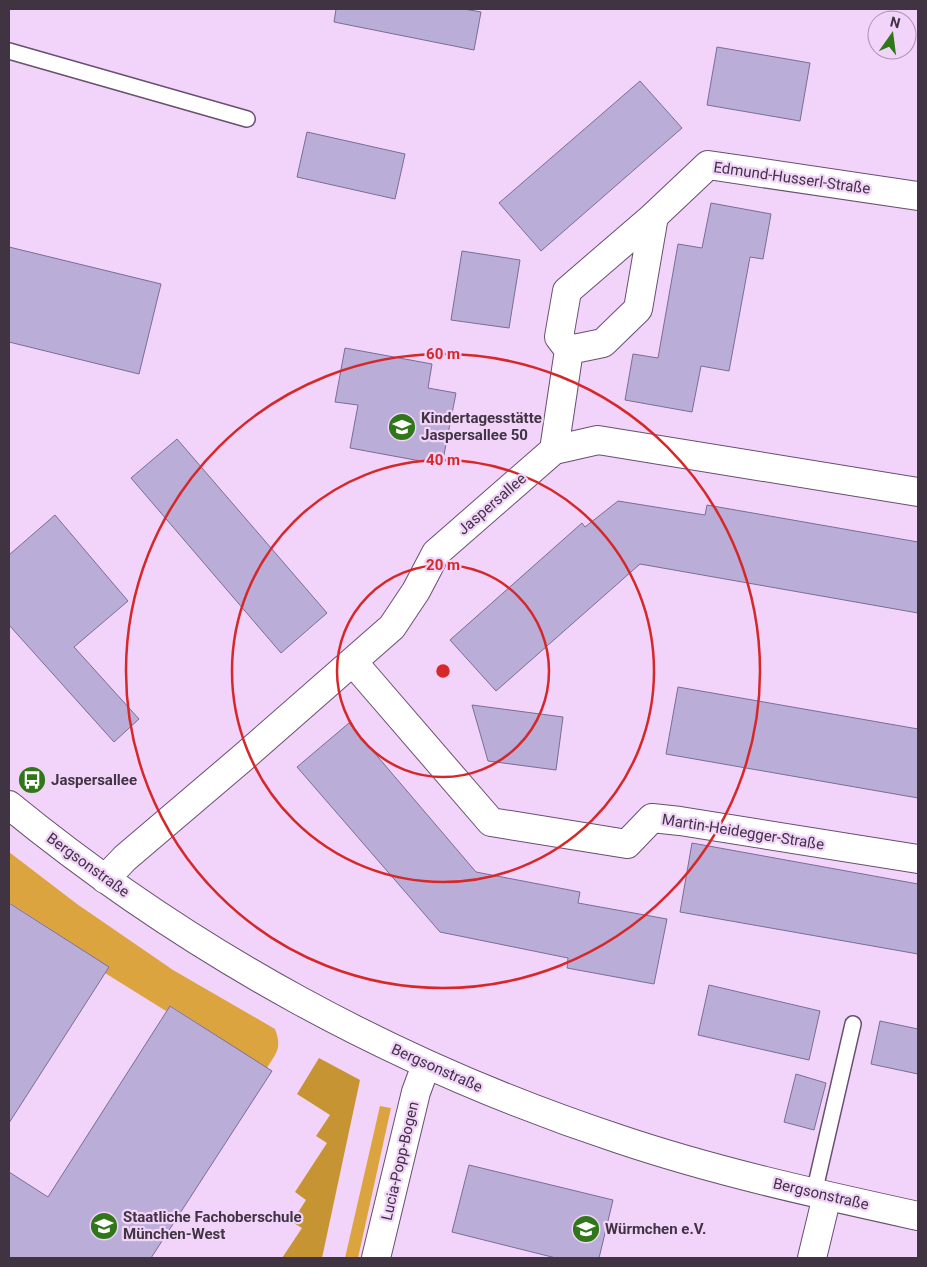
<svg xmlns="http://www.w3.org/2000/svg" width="927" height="1267" viewBox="0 0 927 1267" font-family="Roboto,sans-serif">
<rect width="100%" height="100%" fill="#f2d3fa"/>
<!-- green -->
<g fill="#dca43e">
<path d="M 9,852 L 77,904 L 173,970 L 275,1029 C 282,1048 277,1052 267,1068 L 171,1006 L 166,1011 L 105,973 L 109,967 L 10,903 L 9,905 Z"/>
<path d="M 380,1106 L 391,1108 L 358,1258 L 345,1258 Z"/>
</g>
<!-- forest -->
<path fill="#c79434" d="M 319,1058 L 360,1080 L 322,1258 L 282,1258 L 302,1228 L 292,1222 L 306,1200 L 295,1192 L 327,1143 L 316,1136 L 330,1115 L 297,1094 Z"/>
<!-- building -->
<g fill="#baadd8" stroke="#7a6d94">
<path d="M 336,9 L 464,9 L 481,12 L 474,50 L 334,22 Z"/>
<path d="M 717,47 L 810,63 L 800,121 L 707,105 Z"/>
<path d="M 640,81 L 682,128 L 541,251 L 499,203 Z"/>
<path d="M 307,132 L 405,154 L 395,199 L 297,177 Z"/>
<path d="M 711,203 L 771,214 L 763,259 L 750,257 L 729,371 L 701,366 L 692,412 L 625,400 L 633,354 L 658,358 L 678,244 L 702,248 Z"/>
<path d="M 9,247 L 161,284 L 139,374 L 9,342 Z"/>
<path d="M 462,251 L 520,260 L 509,328 L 451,320 Z"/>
<path d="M 345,348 L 432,364 L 428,388 L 456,393 L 442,465 L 350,448 L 358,405 L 335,402 Z"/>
<path d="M 177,439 L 327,613 L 281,653 L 131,478 Z"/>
<path d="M 618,501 L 705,515 L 707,505 L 918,542 L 918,613 L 640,564 L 496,691 L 450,640 L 582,523 L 585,527 Z"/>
<path d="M 55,515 L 128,601 L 74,647 L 139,719 L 114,742 L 9,625 L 9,555 Z"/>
<path d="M 678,687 L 918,729 L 918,798 L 666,754 Z"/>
<path d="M 472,705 L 563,717 L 556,770 L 488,761 Z"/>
<path d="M 349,723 L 476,872 L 580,892 L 578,903 L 667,919 L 654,984 L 567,968 L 568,958 L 440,932 L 297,767 Z"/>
<path d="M 692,843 L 918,884 L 918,954 L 680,912 Z"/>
<path d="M 9,903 L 109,967 L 9,1123 Z"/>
<path d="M 709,985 L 820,1011 L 809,1060 L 698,1035 Z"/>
<path d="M 170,1006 L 272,1071 L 151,1258 L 9,1258 L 9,1172 L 48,1197 Z"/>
<path d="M 880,1021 L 918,1029 L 918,1074 L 871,1064 Z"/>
<path d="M 796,1074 L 826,1083 L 814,1130 L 784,1122 Z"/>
<path d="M 469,1165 L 613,1200 L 599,1258 L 556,1258 L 452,1232 Z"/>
</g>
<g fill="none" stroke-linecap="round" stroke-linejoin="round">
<defs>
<g id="lane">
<path d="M 9,51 L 247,119"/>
<path d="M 814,1193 L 853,1024"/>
</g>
<g id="street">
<path d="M 654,216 L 708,165 L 918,196"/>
<path d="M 554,450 L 569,350 L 559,337 L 567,291 L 654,216 L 638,309 L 603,343 L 569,350"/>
<path d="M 353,662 L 491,822 L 627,844 L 652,818 L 680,821 L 918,859"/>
<path d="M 105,879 L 125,858 L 246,755 L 392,627 L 416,591 L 436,553 L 554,450 L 598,440 L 918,492"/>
<path d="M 376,1258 L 416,1092 L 426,1065"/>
<path d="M 812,1258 L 827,1196"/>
</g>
<path id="secondary" d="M 9,805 C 190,953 397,1066 619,1139 C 717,1172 818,1194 918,1216"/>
</defs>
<!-- lane casing -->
<use href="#lane" stroke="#694f70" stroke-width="18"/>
<!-- street casing -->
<use href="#street" stroke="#694f70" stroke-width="30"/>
<!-- secondary casing -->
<use href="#secondary" stroke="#694f70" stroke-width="30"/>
<!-- lane -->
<use href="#lane" stroke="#fff" stroke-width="15"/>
<!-- street -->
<use href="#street" stroke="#fff" stroke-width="28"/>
<!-- secondary -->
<use href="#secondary" stroke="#fff" stroke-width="28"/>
</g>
<!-- distance rings -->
<g fill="none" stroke="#d62828" stroke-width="2.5">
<circle cx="443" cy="671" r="106"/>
<circle cx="443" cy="671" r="211"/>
<circle cx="443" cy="671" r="317"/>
</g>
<!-- icons -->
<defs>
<symbol id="school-disc" viewBox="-11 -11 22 22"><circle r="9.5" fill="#307719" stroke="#f2d3fa"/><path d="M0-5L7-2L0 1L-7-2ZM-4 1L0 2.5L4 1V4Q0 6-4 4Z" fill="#fff"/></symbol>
<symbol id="bus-disc" viewBox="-11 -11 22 22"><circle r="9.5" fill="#307719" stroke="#f2d3fa"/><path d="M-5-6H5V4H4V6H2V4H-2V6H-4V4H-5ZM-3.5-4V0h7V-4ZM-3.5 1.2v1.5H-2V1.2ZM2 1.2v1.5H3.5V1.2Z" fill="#fff"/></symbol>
</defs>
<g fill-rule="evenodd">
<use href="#school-disc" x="386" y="411" width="32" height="32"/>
<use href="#bus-disc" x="16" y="764" width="32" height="32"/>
<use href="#school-disc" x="88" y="1210" width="32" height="32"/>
<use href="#school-disc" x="570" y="1213" width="32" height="32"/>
</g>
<g text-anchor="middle" stroke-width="4.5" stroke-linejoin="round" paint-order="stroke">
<!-- street labels -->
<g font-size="15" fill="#403443" stroke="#f2d3fa">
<text transform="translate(792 178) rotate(8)" y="5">Edmund-Husserl-Straße</text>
<text transform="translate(492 504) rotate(-41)" y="5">Jaspersallee</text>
<text transform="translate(743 832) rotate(9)" y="5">Martin-Heidegger-Straße</text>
<text transform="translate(88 865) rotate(36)" y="5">Bergsonstraße</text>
<text transform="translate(437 1068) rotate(24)" y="5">Bergsonstraße</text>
<text transform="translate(400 1161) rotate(-77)" y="5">Lucia-Popp-Bogen</text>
<text transform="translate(821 1194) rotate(13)" y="5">Bergsonstraße</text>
</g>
<!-- poi labels -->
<g font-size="15" font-weight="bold" fill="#403443" stroke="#f2d3fa" text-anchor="start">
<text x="421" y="423">Kindertagesstätte<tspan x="421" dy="17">Jaspersallee 50</tspan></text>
<text x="51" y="785">Jaspersallee</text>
<text x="123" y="1222">Staatliche Fachoberschule<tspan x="123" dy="17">München-West</tspan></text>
<text x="605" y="1234">Würmchen e.V.</text>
</g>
</g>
<circle cx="443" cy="671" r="8" fill="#d62828" stroke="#f2d3fa" stroke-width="2.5"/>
<g font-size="15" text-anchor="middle" font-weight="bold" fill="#d62828" stroke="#f2d3fa" stroke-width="4.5" stroke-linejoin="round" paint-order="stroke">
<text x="443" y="359">60 m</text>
<text x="443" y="465">40 m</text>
<text x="443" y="570">20 m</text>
</g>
<!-- border -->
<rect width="927" height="1267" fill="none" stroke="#403443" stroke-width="20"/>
<!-- north arrow -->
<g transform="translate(892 35) rotate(14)"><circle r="24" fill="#f2d3fa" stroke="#ab93b1"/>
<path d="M0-4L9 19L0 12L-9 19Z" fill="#307719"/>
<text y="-8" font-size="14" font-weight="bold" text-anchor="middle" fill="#403443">N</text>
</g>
</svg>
